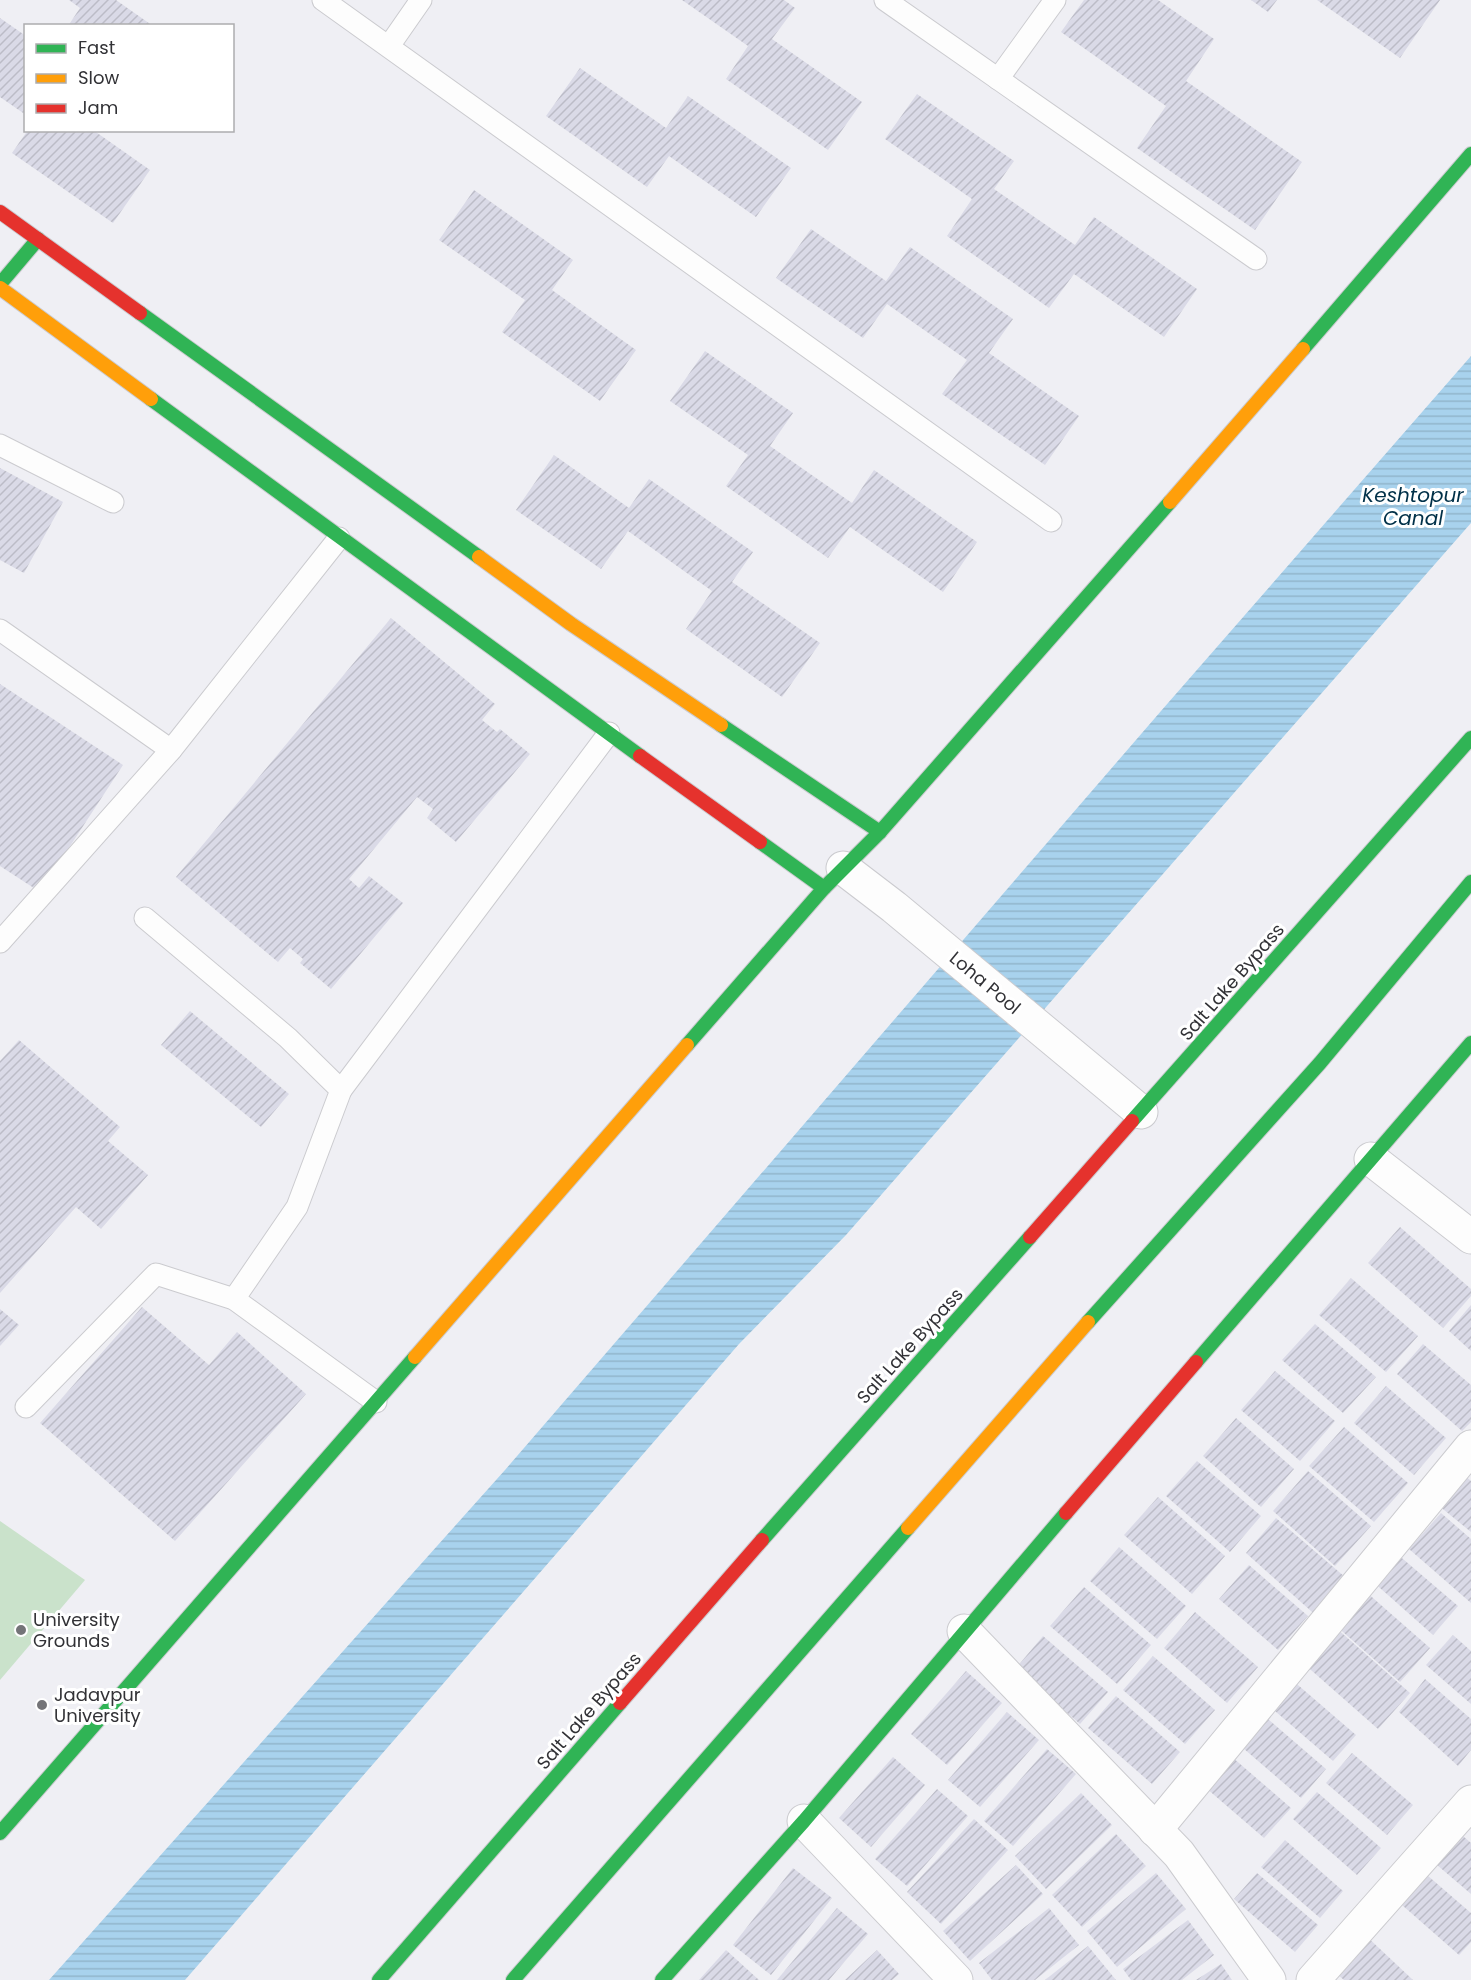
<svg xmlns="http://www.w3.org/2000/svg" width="1471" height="1980" viewBox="0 0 1471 1980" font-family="Poppins,sans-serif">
<defs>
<pattern id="water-rules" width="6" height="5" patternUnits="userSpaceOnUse" patternTransform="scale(1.5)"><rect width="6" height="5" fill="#a8d2ed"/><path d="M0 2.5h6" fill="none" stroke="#91b5cc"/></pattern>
<pattern id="building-hatch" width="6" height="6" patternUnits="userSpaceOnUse" patternTransform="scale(1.5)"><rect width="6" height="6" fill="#dadae7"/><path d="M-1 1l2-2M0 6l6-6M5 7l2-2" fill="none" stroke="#bcbcc7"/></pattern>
</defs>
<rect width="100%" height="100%" fill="#efeff4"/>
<!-- garden -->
<path fill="#cae2cb" d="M 0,1521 L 85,1580 L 0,1680 Z"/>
<!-- water -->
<path fill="url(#water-rules)" d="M 1471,356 L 1471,523 L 846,1235 L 739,1344 L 185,1980 L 49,1980 L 505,1470 L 1161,711 Z"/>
<!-- building -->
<g fill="url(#building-hatch)">
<path d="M 69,0 L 116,0 L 153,26 L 68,26 L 80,8 Z"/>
<path d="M 682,0 L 784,0 L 795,8 L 772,39 L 862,102 L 828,150 L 726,79 L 748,46 Z"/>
<path d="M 1084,0 L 1158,0 L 1214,39 L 1186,81 L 1302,162 L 1255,230 L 1137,148 L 1166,106 L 1061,32 Z"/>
<path d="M 1251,0 L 1277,0 L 1268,12 Z"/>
<path d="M 1317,0 L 1440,0 L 1400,58 Z"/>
<path d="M 0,18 L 26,36 L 26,115 L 0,97 Z"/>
<path d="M 580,68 L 666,128 L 688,96 L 791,168 L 756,217 L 669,156 L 647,187 L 546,116 Z"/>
<path d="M 917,94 L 1014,161 L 994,189 L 1075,245 L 1094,217 L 1197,289 L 1164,337 L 1074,274 L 1049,308 L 947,236 L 972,199 L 885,139 Z"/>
<path d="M 28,130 L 93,130 L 150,170 L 113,223 L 12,153 Z"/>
<path d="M 474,190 L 573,260 L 552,290 L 636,350 L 600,401 L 502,332 L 525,300 L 439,240 Z"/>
<path d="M 811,229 L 886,281 L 910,247 L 1013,319 L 989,353 L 1079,416 L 1045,465 L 942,394 L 967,360 L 887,304 L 863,338 L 776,278 Z"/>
<path d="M 705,351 L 793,413 L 770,446 L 852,503 L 874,470 L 977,542 L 943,592 L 850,527 L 828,558 L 726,486 L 748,455 L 670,401 Z"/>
<path d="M 554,455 L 629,508 L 649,479 L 753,552 L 732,582 L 820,643 L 782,697 L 686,629 L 712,591 L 628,531 L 601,569 L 516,510 Z"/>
<path d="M 0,468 L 63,502 L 24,573 L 0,560 Z"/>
<path d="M 391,618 L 495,704 L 482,720 L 497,732 L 500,729 L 530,754 L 456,842 L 427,818 L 433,809 L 417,797 L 349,879 L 359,888 L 369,876 L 403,903 L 331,989 L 300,963 L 303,959 L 290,948 L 278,962 L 176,877 Z"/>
<path d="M 0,684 L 123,765 L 40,892 L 0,866 Z"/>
<path d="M 190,1011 L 289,1094 L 261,1127 L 161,1045 Z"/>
<path d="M 19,1040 L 120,1127 L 108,1141 L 148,1175 L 101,1229 L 76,1207 L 0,1293 L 0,1061 Z"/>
<path d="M 1400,1227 L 1471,1289 L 1471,1296 L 1443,1328 L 1368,1263 Z"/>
<path d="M 1351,1278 L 1418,1336 L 1386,1372 L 1319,1315 Z"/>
<path d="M 1471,1305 L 1471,1351 L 1449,1331 Z"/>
<path d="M 142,1307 L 209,1365 L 237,1332 L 306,1394 L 175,1541 L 40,1423 Z"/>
<path d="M 0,1309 L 19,1325 L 0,1346 Z"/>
<path d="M 1315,1324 L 1376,1377 L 1343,1413 L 1282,1360 Z"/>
<path d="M 1423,1344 L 1471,1385 L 1471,1422 L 1462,1431 L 1397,1374 Z"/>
<path d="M 1275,1371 L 1335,1421 L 1300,1461 L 1241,1410 Z"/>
<path d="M 1386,1386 L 1446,1438 L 1414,1475 L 1354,1423 Z"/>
<path d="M 1236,1418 L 1294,1469 L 1261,1507 L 1203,1456 Z"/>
<path d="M 1344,1427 L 1408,1483 L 1374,1522 L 1309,1466 Z"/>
<path d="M 1197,1461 L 1261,1516 L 1230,1552 L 1166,1496 Z"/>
<path d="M 1308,1471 L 1371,1526 L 1335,1566 L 1273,1511 Z"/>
<path d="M 1463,1474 L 1471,1481 L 1471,1532 L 1438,1505 Z"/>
<path d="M 1158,1497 L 1225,1556 L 1192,1594 L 1124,1535 Z"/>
<path d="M 1441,1513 L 1471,1539 L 1471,1603 L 1409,1549 Z"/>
<path d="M 1276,1518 L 1352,1583 L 1320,1619 L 1246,1553 Z"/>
<path d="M 1119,1547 L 1186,1606 L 1157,1639 L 1090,1581 Z"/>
<path d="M 1396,1553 L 1458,1606 L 1433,1635 L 1371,1580 Z"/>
<path d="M 1249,1565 L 1308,1616 L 1278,1650 L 1219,1599 Z"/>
<path d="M 1084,1587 L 1151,1645 L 1117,1684 L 1050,1626 Z"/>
<path d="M 1365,1591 L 1430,1648 L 1400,1682 L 1335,1625 Z"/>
<path d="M 1195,1612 L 1258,1667 L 1227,1703 L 1164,1648 Z"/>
<path d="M 1335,1627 L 1410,1693 L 1378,1729 L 1303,1663 Z"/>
<path d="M 1453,1635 L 1471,1651 L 1471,1704 L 1426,1665 Z"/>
<path d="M 1043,1636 L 1108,1692 L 1080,1724 L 1016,1668 Z"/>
<path d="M 1153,1656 L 1215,1710 L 1185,1744 L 1123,1690 Z"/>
<path d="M 966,1671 L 1002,1703 L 947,1765 L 911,1734 Z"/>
<path d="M 1291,1679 L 1356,1735 L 1333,1761 L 1268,1705 Z"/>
<path d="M 1425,1679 L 1471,1719 L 1471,1750 L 1458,1766 L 1399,1712 Z"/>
<path d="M 1116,1696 L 1180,1752 L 1152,1784 L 1088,1728 Z"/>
<path d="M 1007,1712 L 1039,1740 L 980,1807 L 948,1780 Z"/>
<path d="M 1261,1713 L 1326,1769 L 1301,1798 L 1236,1742 Z"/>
<path d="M 1047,1749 L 1076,1774 L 1013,1846 L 984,1821 Z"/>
<path d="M 1352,1753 L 1413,1805 L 1387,1835 L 1326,1783 Z"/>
<path d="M 893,1757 L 925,1785 L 871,1847 L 839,1818 Z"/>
<path d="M 1232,1757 L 1291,1808 L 1264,1838 L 1206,1788 Z"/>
<path d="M 937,1789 L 968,1816 L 907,1886 L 875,1859 Z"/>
<path d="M 1317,1792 L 1381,1848 L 1357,1875 L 1293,1819 Z"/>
<path d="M 1081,1793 L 1112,1825 L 1046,1889 L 1015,1856 Z"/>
<path d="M 974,1819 L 1008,1850 L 941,1924 L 907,1892 Z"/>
<path d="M 1456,1830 L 1471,1843 L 1471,1894 L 1430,1859 Z"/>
<path d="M 1116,1834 L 1146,1866 L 1082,1927 L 1052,1895 Z"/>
<path d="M 1285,1840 L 1343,1891 L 1320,1918 L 1261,1867 Z"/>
<path d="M 1016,1865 L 1043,1894 L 970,1961 L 943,1931 Z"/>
<path d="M 793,1868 L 832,1898 L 771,1975 L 733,1945 Z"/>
<path d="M 1420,1869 L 1471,1913 L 1471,1942 L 1459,1955 L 1394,1898 Z"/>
<path d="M 1156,1873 L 1186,1909 L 1117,1967 L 1087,1931 Z"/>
<path d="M 1257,1873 L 1318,1925 L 1295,1952 L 1234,1899 Z"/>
<path d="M 837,1908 L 868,1934 L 829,1980 L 777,1980 Z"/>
<path d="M 1049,1908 L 1079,1945 L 1035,1980 L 992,1980 L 979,1963 Z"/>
<path d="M 1188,1920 L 1214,1955 L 1182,1980 L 1131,1980 L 1123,1969 Z"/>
<path d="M 1363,1933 L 1413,1980 L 1344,1980 L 1331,1969 Z"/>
<path d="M 1088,1946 L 1116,1980 L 1045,1980 Z"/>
<path d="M 726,1950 L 759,1980 L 699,1980 Z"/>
<path d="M 877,1950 L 899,1974 L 892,1980 L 845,1980 Z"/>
<path d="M 1221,1964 L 1232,1980 L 1196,1980 Z"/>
</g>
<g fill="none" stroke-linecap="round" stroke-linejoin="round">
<defs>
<g id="lane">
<path d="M 323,0 L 1051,521"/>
<path d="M 885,0 L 1256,259"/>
<path d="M 389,46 L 421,0"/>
<path d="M 998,79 L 1055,0"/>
<path d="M 0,445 L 113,502"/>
<path d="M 0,630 L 171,750"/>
<path d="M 145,918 L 288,1038 L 341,1090 L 297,1207 L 234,1299"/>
<path d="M 0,942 L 171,750 L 339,538"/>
<path d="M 341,1090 L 609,733"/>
<path d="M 26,1407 L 156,1274 L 234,1299 L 376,1402"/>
</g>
<g id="street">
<path d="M 843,868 L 894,907 L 1141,1112"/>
<path d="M 1371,1159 L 1471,1237"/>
<path d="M 964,1631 L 1179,1854 L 1269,1980"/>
<path d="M 804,1821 L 956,1980"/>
<path d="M 1155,1830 L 1471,1447"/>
<path d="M 1313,1980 L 1471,1802"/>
</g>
<g id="fast">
<path d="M 0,284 L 38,239"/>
<path d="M 140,313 L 479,557"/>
<path d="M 1303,349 L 1471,154"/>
<path d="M 151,399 L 640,756"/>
<path d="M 721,725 L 880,832"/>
<path d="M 760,842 L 824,888"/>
<path d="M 687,1045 L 824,888 L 880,832 L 1170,502"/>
<path d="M 1132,1121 L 1471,738"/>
<path d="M 1088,1322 L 1320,1063 L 1471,882"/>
<path d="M 1196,1362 L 1471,1043"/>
<path d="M 762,1540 L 1030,1237"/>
<path d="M 0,1833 L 415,1357"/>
<path d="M 379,1980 L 620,1703"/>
<path d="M 513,1980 L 908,1528"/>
<path d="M 662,1980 L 804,1821 L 1066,1513"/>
</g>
<g id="slow">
<path d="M 0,288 L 151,399"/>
<path d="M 1170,502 L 1303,349"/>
<path d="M 479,557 L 571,624 L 721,725"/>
<path d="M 415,1357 L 687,1045"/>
<path d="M 908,1528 L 1088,1322"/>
</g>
<g id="jam">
<path d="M 0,212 L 140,313"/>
<path d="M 640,756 L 760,842"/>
<path d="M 1030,1237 L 1132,1121"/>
<path d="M 1066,1513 L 1196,1362"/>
<path d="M 620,1703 L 762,1540"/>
</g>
</defs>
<!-- lane casing -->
<use href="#lane" stroke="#cbcbcf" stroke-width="23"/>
<!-- street casing -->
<use href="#street" stroke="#cbcbcf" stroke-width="35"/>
<!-- fast casing -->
<use href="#fast" stroke="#cbcbcf" stroke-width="16"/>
<!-- slow casing -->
<use href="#slow" stroke="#cbcbcf" stroke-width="16"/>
<!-- jam casing -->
<use href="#jam" stroke="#cbcbcf" stroke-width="16"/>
<!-- lane -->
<use href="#lane" stroke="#fdfdfd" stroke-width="21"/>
<!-- street -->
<use href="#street" stroke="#fdfdfd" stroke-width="33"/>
<!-- fast -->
<use href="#fast" stroke="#30b455" stroke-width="14"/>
<!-- slow -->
<use href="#slow" stroke="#ff9f0a" stroke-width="14"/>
<!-- jam -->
<use href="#jam" stroke="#e5322d" stroke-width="14"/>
</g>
<!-- markers -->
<g fill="#747478" stroke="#fff" stroke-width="2">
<circle cx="21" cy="1630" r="6"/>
<circle cx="42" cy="1705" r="6"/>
</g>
<g text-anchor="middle" stroke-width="6" stroke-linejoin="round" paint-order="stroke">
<!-- street labels -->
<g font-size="18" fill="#323236" stroke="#fff">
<text transform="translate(1232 982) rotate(-49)" y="6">Salt Lake Bypass</text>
<text transform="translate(985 983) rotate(40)" y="6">Loha Pool</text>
<text transform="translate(910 1346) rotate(-48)" y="6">Salt Lake Bypass</text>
<text transform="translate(589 1711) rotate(-49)" y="6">Salt Lake Bypass</text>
</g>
<!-- poi labels -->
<g font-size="18" fill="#323236" stroke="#fff" text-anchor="start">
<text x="33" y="1626">University<tspan x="33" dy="21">Grounds</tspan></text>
<text x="54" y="1701">Jadavpur<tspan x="54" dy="21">University</tspan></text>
</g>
<!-- water labels -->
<g font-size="20" font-style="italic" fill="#003048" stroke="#fff">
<text x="1413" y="502">Keshtopur<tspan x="1413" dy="23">Canal</tspan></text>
</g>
</g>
<!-- legend -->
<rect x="24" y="24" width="210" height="108" fill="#ffffff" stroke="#adadaf" stroke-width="1.5"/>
<rect x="36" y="44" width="30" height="9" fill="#30b455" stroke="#adadaf" stroke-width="1.5"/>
<text x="78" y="54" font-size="18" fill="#323236">Fast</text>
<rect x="36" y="74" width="30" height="9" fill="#ff9f0a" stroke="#adadaf" stroke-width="1.5"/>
<text x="78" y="84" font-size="18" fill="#323236">Slow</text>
<rect x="36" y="104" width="30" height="9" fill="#e5322d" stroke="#adadaf" stroke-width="1.5"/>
<text x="78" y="114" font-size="18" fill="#323236">Jam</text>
</svg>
